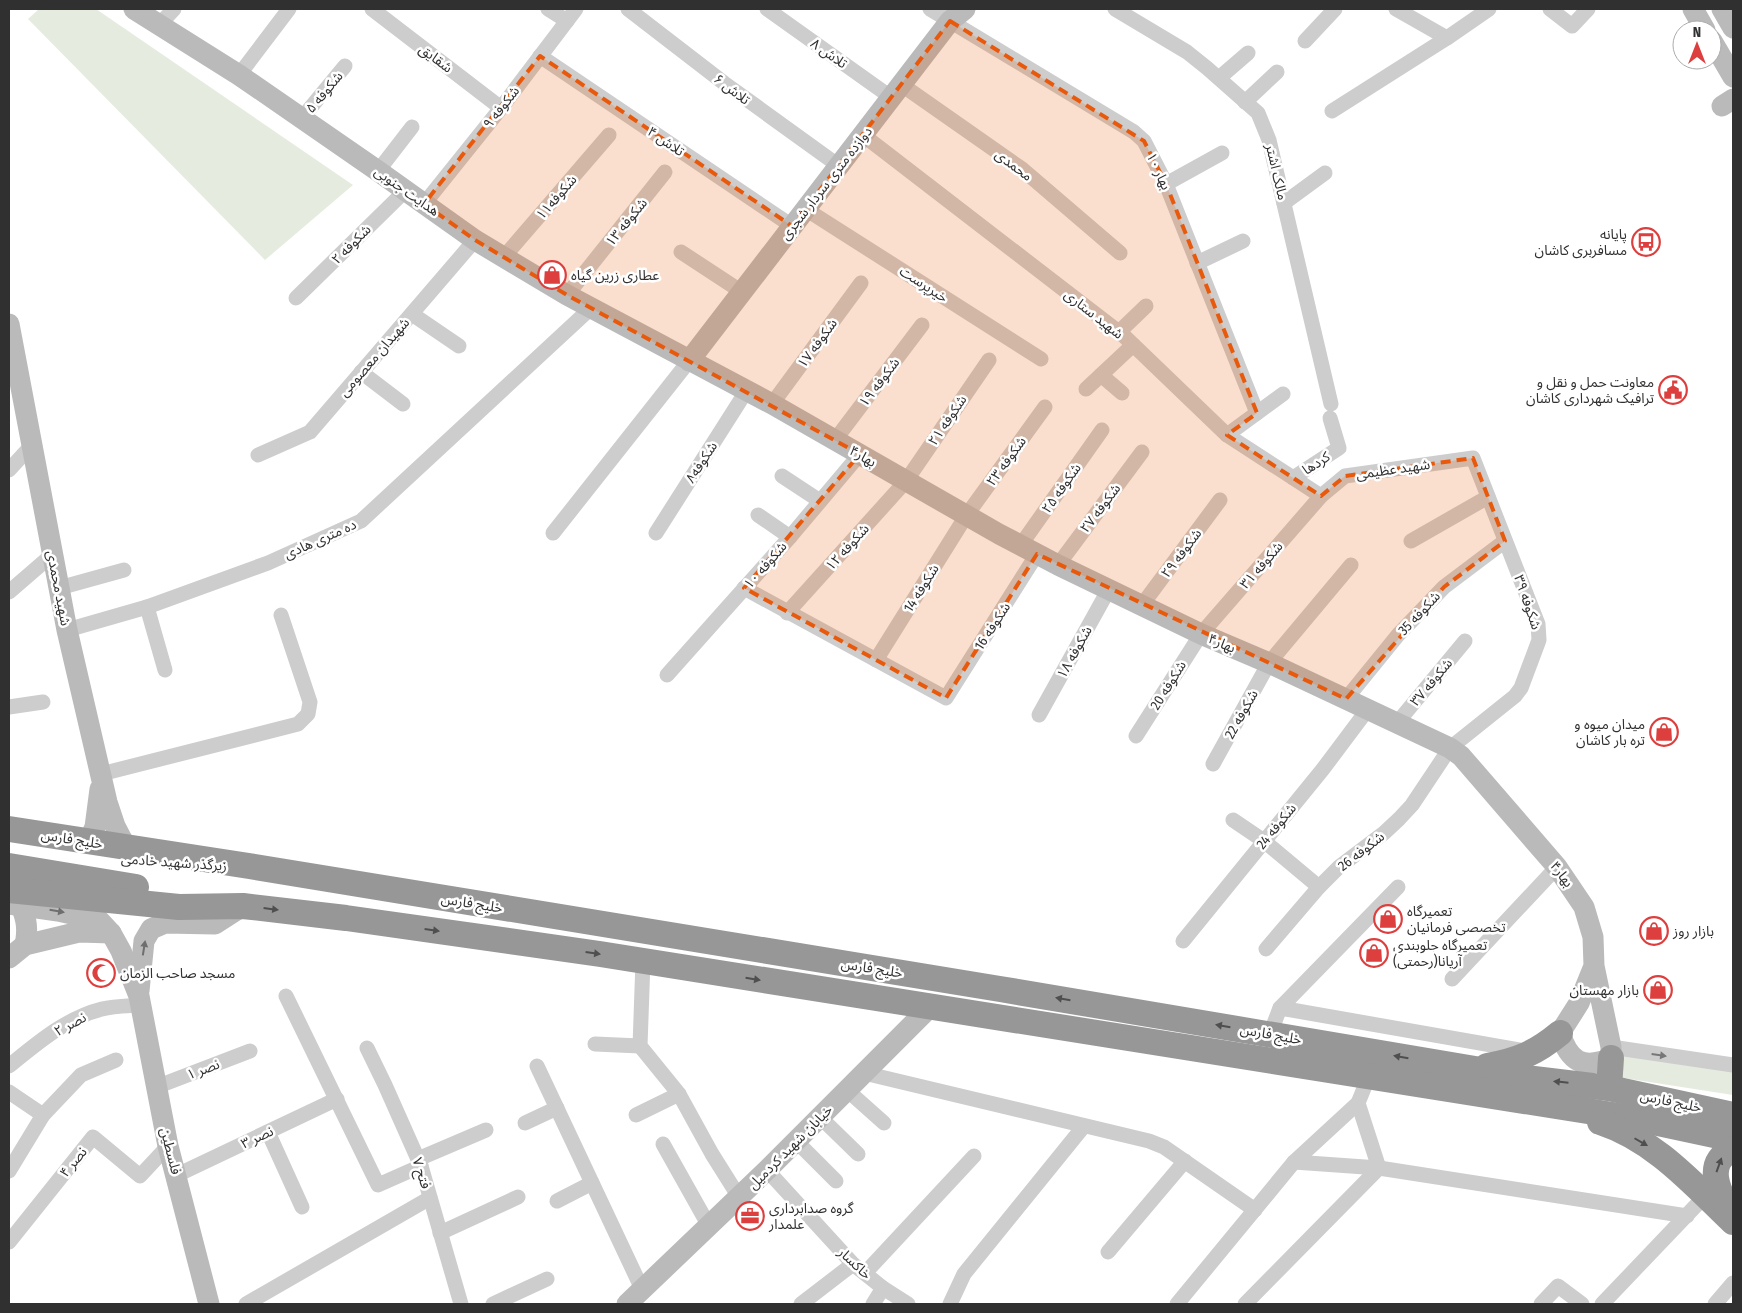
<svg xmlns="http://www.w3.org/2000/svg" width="1742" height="1313" viewBox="0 0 1742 1313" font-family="'Fira Sans Condensed','Noto Sans Arabic',sans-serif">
<rect width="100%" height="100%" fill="#fff"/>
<!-- green -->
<g fill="#e5ecdf">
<path d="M 39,9 L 96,9 L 353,185 L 265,260 L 28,19 Z"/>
<path d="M 1618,1052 L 1733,1069 L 1733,1095 L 1617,1077 Z"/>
</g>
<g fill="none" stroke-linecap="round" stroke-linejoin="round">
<!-- street -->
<g stroke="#cdcdcd" stroke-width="15">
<path d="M 372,9 L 501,108"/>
<path d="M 548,9 L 567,21"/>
<path d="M 628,9 L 724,83 L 839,166"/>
<path d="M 767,9 L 892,98"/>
<path d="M 930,9 L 1134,132 L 1144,141 L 1166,184 L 1257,413"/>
<path d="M 1115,9 L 1187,52 L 1207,68 L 1258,113 L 1269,140 L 1331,404"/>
<path d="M 1396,9 L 1447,38"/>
<path d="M 1550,9 L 1572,26 L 1588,9"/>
<path d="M 159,25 L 174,9"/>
<path d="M 1305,41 L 1335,9"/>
<path d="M 540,56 L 792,226"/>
<path d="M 239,75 L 289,9"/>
<path d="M 1219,78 L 1248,53"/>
<path d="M 902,85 L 1022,169 L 1120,253"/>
<path d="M 1245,102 L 1277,72"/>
<path d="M 1332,111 L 1447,38 L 1489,9"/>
<path d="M 302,118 L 345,66"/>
<path d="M 863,135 L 1124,336 L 1227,435 L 1321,496"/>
<path d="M 378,171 L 412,127"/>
<path d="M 1166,184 L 1222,153"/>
<path d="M 1284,203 L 1325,173"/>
<path d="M 424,204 L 501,108 L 576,9"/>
<path d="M 807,210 L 1041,359"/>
<path d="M 681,252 L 742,292"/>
<path d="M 503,258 L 609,135"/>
<path d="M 1197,263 L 1243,241"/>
<path d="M 567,295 L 665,172"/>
<path d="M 296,298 L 406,190"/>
<path d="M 412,314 L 459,346"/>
<path d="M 1119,332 L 1146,306"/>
<path d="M 361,372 L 403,404"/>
<path d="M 1101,375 L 1122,393"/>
<path d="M 1086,389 L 1133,345"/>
<path d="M 772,404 L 861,283"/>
<path d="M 1227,435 L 1283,394"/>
<path d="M 835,440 L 922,325"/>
<path d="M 258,455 L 310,432 L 475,240"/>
<path d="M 9,470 L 32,445"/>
<path d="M 782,476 L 820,501"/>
<path d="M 1293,478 L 1339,448 L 1330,418"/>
<path d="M 758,515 L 790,537"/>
<path d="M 553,533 L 689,361"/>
<path d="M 656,533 L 747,390"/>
<path d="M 1411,541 L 1488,497"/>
<path d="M 1020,546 L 1102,430"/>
<path d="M 1058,565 L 1142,452"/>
<path d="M 59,588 L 124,570"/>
<path d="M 744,588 L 946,698 L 1037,554"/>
<path d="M 9,592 L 53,554"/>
<path d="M 1142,605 L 1220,500"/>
<path d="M 147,607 L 165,670"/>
<path d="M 787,613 L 906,481 L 989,360"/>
<path d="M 67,630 L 147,607 L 268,563 L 361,521 L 591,308"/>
<path d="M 876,660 L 966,516 L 1045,407"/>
<path d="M 667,675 L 790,537 L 860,454"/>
<path d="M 1346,699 L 1398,635 L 1444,587 L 1505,541"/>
<path d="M 9,707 L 43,702"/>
<path d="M 1039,715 L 1109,589"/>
<path d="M 1397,723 L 1465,641"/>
<path d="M 1136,736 L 1201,634 L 1321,496 L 1345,476 L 1473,458 L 1538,624 L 1539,640 L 1521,688 L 1515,696 L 1450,748 L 1412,805 L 1399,819 L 1384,833 L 1339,867 L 1319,887 L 1266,949"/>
<path d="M 1213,764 L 1269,663 L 1351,565"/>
<path d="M 101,774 L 298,724 L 308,714 L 310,702 L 281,615"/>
<path d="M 1233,820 L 1264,841 L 1319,887"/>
<path d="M 1183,941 L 1323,769 L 1368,709"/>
<path d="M 643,961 L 640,1046 L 679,1094 L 712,1154 L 739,1197"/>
<path d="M 1452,979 L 1557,867"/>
<path d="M 286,996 L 378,1185 L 421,1166"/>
<path d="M 1280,1008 L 1526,1051"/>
<path d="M 1270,1034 L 1280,1008 L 1398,887"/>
<path d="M 595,1044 L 640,1046"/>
<path d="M 1611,1047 L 1733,1065"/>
<path d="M 367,1048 L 385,1085 L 421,1166 L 461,1304"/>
<path d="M 9,1066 C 36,1044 66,1018 102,1009 C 114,1006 128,1006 141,1005"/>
<path d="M 537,1066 L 642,1289"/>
<path d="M 864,1073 L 1149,1141 L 1164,1147 L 1255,1210"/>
<path d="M 156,1087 L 250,1051"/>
<path d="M 847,1090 L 884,1123"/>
<path d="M 9,1092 L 43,1115 L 9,1171"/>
<path d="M 43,1115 L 81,1075 L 116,1060"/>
<path d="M 636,1115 L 679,1094"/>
<path d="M 820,1117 L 858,1154"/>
<path d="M 525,1123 L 557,1108"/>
<path d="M 268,1132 L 302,1207"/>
<path d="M 796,1141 L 836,1181"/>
<path d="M 663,1144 L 709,1226"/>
<path d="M 418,1159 L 486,1130"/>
<path d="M 1294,1162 L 1379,1168 L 1687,1216"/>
<path d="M 767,1170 L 853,1264 L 883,1288 L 908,1304"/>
<path d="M 177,1175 L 337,1099"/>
<path d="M 557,1201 L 592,1183"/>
<path d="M 440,1233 L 518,1197"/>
<path d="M 9,1242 L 93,1137 L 140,1176 L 168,1146"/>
<path d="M 1108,1252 L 1185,1161"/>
<path d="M 865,1273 L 974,1156"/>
<path d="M 246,1304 L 430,1198"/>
<path d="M 493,1304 L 547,1279"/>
<path d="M 801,1304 L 853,1264"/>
<path d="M 873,1304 L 883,1288"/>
<path d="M 950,1304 L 964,1274 L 1084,1126"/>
<path d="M 1177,1304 L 1294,1162 L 1358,1103 L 1369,1076"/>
<path d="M 1245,1304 L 1379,1168 L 1358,1103"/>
<path d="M 1541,1304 L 1558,1286 L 1582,1304"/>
<path d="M 1602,1304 L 1706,1195"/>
<path d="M 1715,1304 L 1733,1283"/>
</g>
<!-- secondary -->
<g stroke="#bababa" stroke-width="21">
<path d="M 134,9 L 239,75 L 378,171 L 475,240 L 567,295 L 772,404 L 999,534 L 1058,565 L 1201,634 L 1269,663 L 1450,748 L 1461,756 L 1557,867 L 1584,907 L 1593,937 L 1594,966 L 1611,1047 L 1611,1058 C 1582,1070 1569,1061 1560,1033 L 1579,1003 L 1594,966"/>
<path d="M 1693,9 L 1705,30"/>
<path d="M 1722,9 L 1733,28"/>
<path d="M 1712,41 L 1733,77"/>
<path d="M 1722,106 L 1733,99"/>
<path d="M 9,324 L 67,630 L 107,802 L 115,826 L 126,847"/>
<path d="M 689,361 L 950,21 L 965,9"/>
<path d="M 89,841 L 95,827 L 100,789"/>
<path d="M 9,904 L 58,911 L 99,920 L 111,933 L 121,951 L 139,996 L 168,1146 L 209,1304"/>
<path d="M 21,906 C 27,920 28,930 25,945"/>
<path d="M 9,958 L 25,945 L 79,932 L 111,933"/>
<path d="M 139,991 L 144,941 L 151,929 L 165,923 L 215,924 L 243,906"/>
<path d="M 627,1304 L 767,1170 L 930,1007"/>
</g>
<!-- highway -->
<g stroke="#979797" stroke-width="26">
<path d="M 9,829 L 249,866 L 1000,989 L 1534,1079 L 1609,1088 L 1733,1115"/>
<path d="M 9,866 L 136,887"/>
<path d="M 9,890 L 179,907 L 243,906 L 346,918 L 600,954 L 1644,1120 L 1733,1139"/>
<path d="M 1487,1066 C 1517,1061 1536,1053 1560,1033"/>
<path d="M 1609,1088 L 1611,1058"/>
<path d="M 1600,1122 C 1655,1140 1693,1184 1733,1222"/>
<path d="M 1729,1211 C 1718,1190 1704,1163 1733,1149"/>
</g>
</g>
<!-- one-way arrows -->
<defs><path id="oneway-solid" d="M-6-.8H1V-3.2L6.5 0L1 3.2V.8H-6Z" transform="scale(1.25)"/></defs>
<g fill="#4f4f4f">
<use href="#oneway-solid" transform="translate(271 909) rotate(7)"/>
<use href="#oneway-solid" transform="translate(432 930) rotate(8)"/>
<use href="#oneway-solid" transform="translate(593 953) rotate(8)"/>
<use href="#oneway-solid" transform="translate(753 979) rotate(9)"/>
<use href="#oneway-solid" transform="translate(1063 999) rotate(-170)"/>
<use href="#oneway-solid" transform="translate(1223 1026) rotate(-170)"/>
<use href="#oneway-solid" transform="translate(1401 1057) rotate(-170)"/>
<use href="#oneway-solid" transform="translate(1561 1082) rotate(-174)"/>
<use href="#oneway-solid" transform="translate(1641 1142) rotate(30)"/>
<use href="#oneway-solid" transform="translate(1719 1165) rotate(-70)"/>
</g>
<g fill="#6e6e6e">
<use href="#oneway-solid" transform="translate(57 911) rotate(10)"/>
<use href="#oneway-solid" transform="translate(144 948) rotate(-81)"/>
</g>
<use fill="#777" href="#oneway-solid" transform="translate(1659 1055) rotate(8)"/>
<!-- marked area -->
<path fill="#e8590c" fill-opacity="0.2" stroke="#e8590c" stroke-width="4" stroke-dasharray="10 6" stroke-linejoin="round" d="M 950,21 L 1144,141 L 1166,184 L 1257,413 L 1227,435 L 1321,496 L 1345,476 L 1473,458 L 1505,541 L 1444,587 L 1346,699 L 1037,554 L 946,698 L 744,588 L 860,454 L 567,295 L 475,240 L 424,204 L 540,56 L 792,226 Z"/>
<!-- icons -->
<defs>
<symbol id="bus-ring" viewBox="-11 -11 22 22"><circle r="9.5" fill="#fff" stroke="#dc3f3d" stroke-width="1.5"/><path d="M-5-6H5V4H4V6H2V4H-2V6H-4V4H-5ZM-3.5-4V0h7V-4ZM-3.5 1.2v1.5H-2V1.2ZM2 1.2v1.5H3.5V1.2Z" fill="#dc3f3d"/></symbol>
<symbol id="shop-ring" viewBox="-11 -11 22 22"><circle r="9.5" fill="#fff" stroke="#dc3f3d" stroke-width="1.5"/><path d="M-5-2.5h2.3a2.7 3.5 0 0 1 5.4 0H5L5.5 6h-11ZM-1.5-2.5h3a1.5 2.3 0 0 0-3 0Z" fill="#dc3f3d"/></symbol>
<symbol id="civic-ring" viewBox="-11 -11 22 22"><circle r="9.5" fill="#fff" stroke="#dc3f3d" stroke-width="1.5"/><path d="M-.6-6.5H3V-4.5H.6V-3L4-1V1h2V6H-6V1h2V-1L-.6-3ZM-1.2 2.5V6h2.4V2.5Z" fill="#dc3f3d"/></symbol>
<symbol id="mosque-ring" viewBox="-11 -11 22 22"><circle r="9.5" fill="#fff" stroke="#dc3f3d" stroke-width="1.5"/><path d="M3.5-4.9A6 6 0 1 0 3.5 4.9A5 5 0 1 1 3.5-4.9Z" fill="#dc3f3d"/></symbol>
<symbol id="office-ring" viewBox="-11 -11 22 22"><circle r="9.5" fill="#fff" stroke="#dc3f3d" stroke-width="1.5"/><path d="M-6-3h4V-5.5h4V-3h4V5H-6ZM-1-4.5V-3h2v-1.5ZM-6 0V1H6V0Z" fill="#dc3f3d"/></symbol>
</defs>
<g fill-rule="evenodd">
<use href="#bus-ring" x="1630" y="226" width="32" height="32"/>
<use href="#shop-ring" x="536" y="259" width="32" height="32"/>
<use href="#civic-ring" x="1657" y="374" width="32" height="32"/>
<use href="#shop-ring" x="1648" y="716" width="32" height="32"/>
<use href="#shop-ring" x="1372" y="903" width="32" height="32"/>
<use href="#shop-ring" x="1638" y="915" width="32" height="32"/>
<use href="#shop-ring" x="1358" y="937" width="32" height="32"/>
<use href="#mosque-ring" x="85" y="957" width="32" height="32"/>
<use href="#shop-ring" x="1642" y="974" width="32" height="32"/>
<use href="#office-ring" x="734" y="1200" width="32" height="32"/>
</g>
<g text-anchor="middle" stroke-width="5" stroke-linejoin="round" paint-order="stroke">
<!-- street labels -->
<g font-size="14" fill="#303030" stroke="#fff">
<text transform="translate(829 53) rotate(35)" y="5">تلاش ۸</text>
<text transform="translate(436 58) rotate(37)" y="5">شقایق</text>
<text transform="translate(732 89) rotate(37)" y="5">تلاش ۶</text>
<text transform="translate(324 92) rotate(-50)" y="5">شکوفه ۵</text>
<text transform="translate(501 107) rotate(-52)" y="5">شکوفه ۹</text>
<text transform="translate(666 141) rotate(34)" y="5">تلاش ۴</text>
<text transform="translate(1014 165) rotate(37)" y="5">محمدی</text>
<text transform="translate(1159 171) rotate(65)" y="5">بهار ۱۰</text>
<text transform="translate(1277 172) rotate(77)" y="5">مالک اشتر</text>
<text transform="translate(826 183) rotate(-52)" y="5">دوازده متری سردار شجری</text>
<text transform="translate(407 191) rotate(35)" y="5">هدایت جنوبی</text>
<text transform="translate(556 197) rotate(-49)" y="5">شکوفه۱۱</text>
<text transform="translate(626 222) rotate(-51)" y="5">شکوفه ۱۳</text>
<text transform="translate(351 244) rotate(-45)" y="5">شکوفه ۲</text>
<text transform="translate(924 284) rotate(33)" y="5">خیرپرست</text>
<text transform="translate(1094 314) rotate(38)" y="5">شهید ستاری</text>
<text transform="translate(817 343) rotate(-54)" y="5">شکوفه ۱۷</text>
<text transform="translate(374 357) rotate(-49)" y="5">شهیدان معصومی</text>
<text transform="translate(879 382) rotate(-53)" y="5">شکوفه ۱۹</text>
<text transform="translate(947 420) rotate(-56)" y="5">شکوفه ۲۱</text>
<text transform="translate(863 456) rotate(30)" y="5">بهار۴</text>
<text transform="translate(1006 461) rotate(-54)" y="5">شکوفه ۲۳</text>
<text transform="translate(701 462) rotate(-57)" y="5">شکوفه۸</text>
<text transform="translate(1316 463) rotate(-33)" y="5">کردها</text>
<text transform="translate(1393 469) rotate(-8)" y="5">شهید عظیمی</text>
<text transform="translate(1061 488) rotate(-55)" y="5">شکوفه ۲۵</text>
<text transform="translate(1100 508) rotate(-53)" y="5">شکوفه ۲۷</text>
<text transform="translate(320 539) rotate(-24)" y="5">ده متری هادی</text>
<text transform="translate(847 547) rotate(-48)" y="5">شکوفه ۱۲</text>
<text transform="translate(1181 553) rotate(-53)" y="5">شکوفه ۲۹</text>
<text transform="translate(765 565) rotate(-49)" y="5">شکوفه ۱۰</text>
<text transform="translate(1261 565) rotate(-49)" y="5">شکوفه ۳۱</text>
<text transform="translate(59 588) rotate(79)" y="5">شهید محمدی</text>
<text transform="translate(921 588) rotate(-58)" y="5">شکوفه 14</text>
<text transform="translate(1528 602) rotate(71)" y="5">شکوفه ۳۹</text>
<text transform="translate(1419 613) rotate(-47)" y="5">شکوفه 35</text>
<text transform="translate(992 626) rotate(-57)" y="5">شکوفه 16</text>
<text transform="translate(1222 643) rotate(23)" y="5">بهار۴</text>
<text transform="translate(1074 652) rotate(-61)" y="5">شکوفه ۱۸</text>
<text transform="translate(1431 682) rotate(-50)" y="5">شکوفه ۳۷</text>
<text transform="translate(1168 685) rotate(-58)" y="5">شکوفه 20</text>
<text transform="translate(1241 714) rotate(-61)" y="5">شکوفه 22</text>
<text transform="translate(1276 826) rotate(-51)" y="5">شکوفه 24</text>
<text transform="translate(72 839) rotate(9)" y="5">خلیج فارس</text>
<text transform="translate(1361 851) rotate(-38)" y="5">شکوفه 26</text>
<text transform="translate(174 862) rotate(4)" y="5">زیرگذر شهید خادمی</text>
<text transform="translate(1562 874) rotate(53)" y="5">بهار۴</text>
<text transform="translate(472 903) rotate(9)" y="5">خلیج فارس</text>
<text transform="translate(872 968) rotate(9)" y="5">خلیج فارس</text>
<text transform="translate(70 1024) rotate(-29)" y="5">نصر ۲</text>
<text transform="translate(1271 1034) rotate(10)" y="5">خلیج فارس</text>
<text transform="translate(203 1069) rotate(-21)" y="5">نصر ۱</text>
<text transform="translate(1671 1101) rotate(12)" y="5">خلیج فارس</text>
<text transform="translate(257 1137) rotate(-25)" y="5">نصر ۳</text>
<text transform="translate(790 1147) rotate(-45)" y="5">خیابان شهید کردمیل</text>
<text transform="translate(171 1151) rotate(76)" y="5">فلسطین</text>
<text transform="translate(73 1162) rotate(-51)" y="5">نصر ۴</text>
<text transform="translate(422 1173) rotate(72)" y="5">فتح ۷</text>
<text transform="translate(855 1263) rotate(43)" y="5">خاکسار</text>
</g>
<!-- poi labels -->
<g font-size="14" fill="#303030" stroke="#fff" text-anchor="start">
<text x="1627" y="239" text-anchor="end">پایانه<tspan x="1627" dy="16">مسافربری کاشان</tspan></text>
<text x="571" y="280">عطاری زرین گیاه</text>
<text x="1654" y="387" text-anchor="end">معاونت حمل و نقل و<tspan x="1654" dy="16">ترافیک شهرداری کاشان</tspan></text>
<text x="1645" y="729" text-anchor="end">میدان میوه و<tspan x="1645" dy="16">تره بار کاشان</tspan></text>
<text x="1407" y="916">تعمیرگاه<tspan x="1407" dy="16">تخصصی فرمانیان</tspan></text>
<text x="1673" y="936">بازار روز</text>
<text x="1393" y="950">تعمیرگاه جلوبندی<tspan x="1393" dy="16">آریانا(رحمتی)</tspan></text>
<text x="120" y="978">مسجد صاحب الزمان</text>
<text x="1639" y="995" text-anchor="end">بازار مهستان</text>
<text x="769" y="1213">گروه صدابرداری<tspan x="769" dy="16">علمدار</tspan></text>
</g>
</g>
<!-- border -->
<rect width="1742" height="1313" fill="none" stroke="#303030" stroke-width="20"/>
<!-- north arrow -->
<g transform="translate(1697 45)"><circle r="24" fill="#ffffff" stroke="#acacac"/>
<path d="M0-4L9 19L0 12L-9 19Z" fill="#dc3f3d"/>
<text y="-8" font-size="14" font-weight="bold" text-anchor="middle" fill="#303030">N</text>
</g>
</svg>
